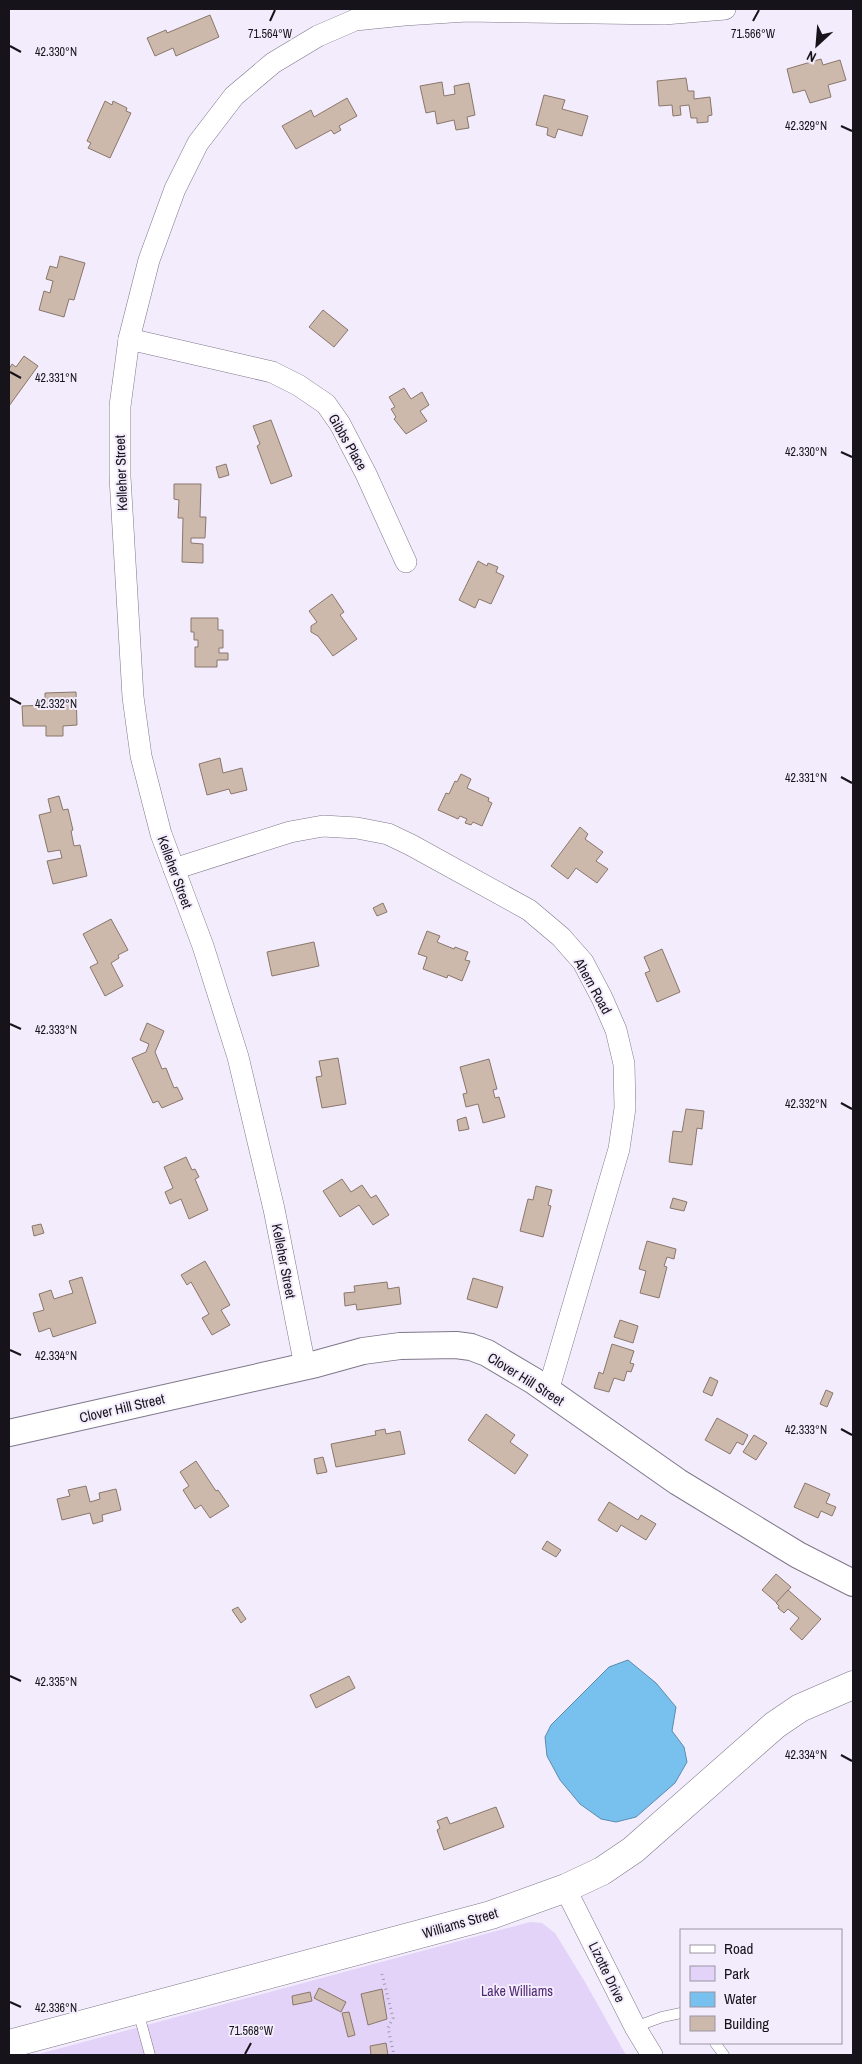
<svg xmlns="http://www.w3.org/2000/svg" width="862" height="2064" viewBox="0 0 862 2064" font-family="'Archivo Narrow',sans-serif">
<rect width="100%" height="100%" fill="#f3ecfc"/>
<!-- green -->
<path fill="#e3d3f8" d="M 530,1922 L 542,1923 L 555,1933 L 585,1982 L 626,2055 L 35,2055 Z"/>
<!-- water -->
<path fill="#78c0ed" stroke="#5b8cae" d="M 628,1660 L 656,1683 L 676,1707 L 672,1731 L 684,1747 L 687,1762 L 675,1783 L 636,1817 L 616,1822 L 601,1819 L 580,1804 L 560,1780 L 547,1756 L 545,1737 L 551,1725 L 609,1667 Z"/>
<!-- building -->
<g fill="#cdb9ac" stroke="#89776b">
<path d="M 210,15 L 219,37 L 176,56 L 173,48 L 155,56 L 147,38 L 166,30 L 167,33 Z"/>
<path d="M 821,59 L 823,65 L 840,60 L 846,80 L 828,85 L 831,97 L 810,103 L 805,90 L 793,93 L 787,69 Z"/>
<path d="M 686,78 L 688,91 L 694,91 L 694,99 L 710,97 L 712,115 L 708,116 L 708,122 L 697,123 L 697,118 L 691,118 L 689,105 L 680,106 L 681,115 L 673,116 L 672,105 L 659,106 L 657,81 Z"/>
<path d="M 442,82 L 444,96 L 455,94 L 454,86 L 469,83 L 475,115 L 467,117 L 469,128 L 456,130 L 454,120 L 437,124 L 435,111 L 426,113 L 420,86 Z"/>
<path d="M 544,95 L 565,100 L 562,109 L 588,116 L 582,136 L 558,129 L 555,138 L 547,135 L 548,128 L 536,125 Z"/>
<path d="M 347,98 L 357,116 L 339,126 L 341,130 L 334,134 L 331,130 L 296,149 L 282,126 L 311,110 L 314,117 Z"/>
<path d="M 105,101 L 112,105 L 113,101 L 127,108 L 126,111 L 131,113 L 110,158 L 88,148 L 91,143 L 87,141 Z"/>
<path d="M 60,256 L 85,263 L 74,300 L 69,299 L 64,317 L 39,310 L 44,291 L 50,293 L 53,281 L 46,279 L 50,266 L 57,268 Z"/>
<path d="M 323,310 L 348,330 L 334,347 L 309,327 Z"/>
<path d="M 24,356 L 38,366 L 9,406 L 9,369 L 12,364 L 16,367 Z"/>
<path d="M 404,388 L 411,399 L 422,392 L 429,405 L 420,411 L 427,421 L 406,434 L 394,419 L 396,417 L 391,409 L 395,407 L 389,397 Z"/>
<path d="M 271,420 L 292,476 L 271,484 L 257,446 L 260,444 L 253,426 Z"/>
<path d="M 226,464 L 229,475 L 219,478 L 216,467 Z"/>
<path d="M 174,484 L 201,484 L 200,517 L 206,517 L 205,538 L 191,538 L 191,543 L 203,544 L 203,563 L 182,562 L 183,518 L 178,518 L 179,500 L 174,499 Z"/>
<path d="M 478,561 L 487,566 L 488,563 L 498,567 L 496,572 L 504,576 L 491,604 L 479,599 L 475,608 L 459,600 Z"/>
<path d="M 332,594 L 344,612 L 340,615 L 357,639 L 333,656 L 318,636 L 311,632 L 311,626 L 317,622 L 309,611 Z"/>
<path d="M 191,618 L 218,618 L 218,630 L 223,630 L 223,648 L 219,648 L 219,653 L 228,653 L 228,660 L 217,660 L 217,667 L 195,667 L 195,647 L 198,647 L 198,640 L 194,640 L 194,632 L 191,632 Z"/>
<path d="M 76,692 L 77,725 L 63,726 L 63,736 L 46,736 L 46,726 L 23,726 L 22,706 L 45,705 L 45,693 Z"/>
<path d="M 220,758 L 223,773 L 242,768 L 247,790 L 231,794 L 229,789 L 207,795 L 199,764 Z"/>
<path d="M 461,774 L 471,779 L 467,788 L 489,798 L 488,801 L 492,803 L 482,826 L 473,822 L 471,825 L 465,823 L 467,819 L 460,816 L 458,819 L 438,810 L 446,793 L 449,794 L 455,781 L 457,782 Z"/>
<path d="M 59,796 L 63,810 L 68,809 L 73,830 L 71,831 L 74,846 L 80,845 L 87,876 L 53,884 L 47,861 L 62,858 L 60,850 L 48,852 L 39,815 L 51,812 L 48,799 Z"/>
<path d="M 580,827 L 588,834 L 585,839 L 603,852 L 596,861 L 608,869 L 597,883 L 576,868 L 568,879 L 551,866 Z"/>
<path d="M 383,903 L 387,912 L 377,916 L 373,908 Z"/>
<path d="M 111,919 L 128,950 L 118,955 L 119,958 L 111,963 L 123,986 L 105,996 L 90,967 L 98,963 L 83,934 Z"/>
<path d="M 427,931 L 440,936 L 437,942 L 454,949 L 455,947 L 468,952 L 465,960 L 470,961 L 462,981 L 448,975 L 447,978 L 423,969 L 427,957 L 418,954 Z"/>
<path d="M 314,942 L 319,966 L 272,976 L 267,952 Z"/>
<path d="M 662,949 L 680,992 L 657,1002 L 645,973 L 650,971 L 644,957 Z"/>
<path d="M 147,1023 L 164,1031 L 155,1052 L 162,1069 L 166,1068 L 174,1088 L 177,1087 L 183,1099 L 162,1108 L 158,1101 L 153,1103 L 132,1058 L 146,1052 L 149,1044 L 140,1040 Z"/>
<path d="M 338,1058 L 346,1104 L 322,1108 L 316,1077 L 322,1076 L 319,1061 Z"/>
<path d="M 489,1059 L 497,1089 L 493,1090 L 495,1098 L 499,1097 L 505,1117 L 483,1123 L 478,1104 L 466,1107 L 463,1094 L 467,1093 L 460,1067 Z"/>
<path d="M 686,1109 L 704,1111 L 702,1129 L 697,1128 L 692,1165 L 669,1162 L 673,1131 L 682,1132 Z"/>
<path d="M 466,1117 L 469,1129 L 459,1131 L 457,1120 Z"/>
<path d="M 186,1157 L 192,1170 L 195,1169 L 199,1177 L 195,1179 L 208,1210 L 189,1219 L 181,1199 L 170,1204 L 165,1192 L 173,1188 L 164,1167 Z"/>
<path d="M 342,1179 L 351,1192 L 362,1185 L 371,1198 L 376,1195 L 389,1215 L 373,1225 L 359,1205 L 340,1217 L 323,1191 Z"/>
<path d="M 536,1186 L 552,1190 L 548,1205 L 551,1206 L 543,1237 L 520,1231 L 528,1199 L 533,1200 Z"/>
<path d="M 673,1198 L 687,1202 L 684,1211 L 670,1208 Z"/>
<path d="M 41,1224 L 44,1233 L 34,1236 L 32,1226 Z"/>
<path d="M 647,1241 L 676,1249 L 674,1259 L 667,1257 L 664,1266 L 667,1267 L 659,1298 L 640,1293 L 646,1271 L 639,1269 Z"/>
<path d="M 205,1261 L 230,1305 L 221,1310 L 230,1325 L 212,1335 L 202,1318 L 209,1314 L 191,1282 L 187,1285 L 181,1275 Z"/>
<path d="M 82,1277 L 96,1323 L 53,1337 L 50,1328 L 39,1332 L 33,1313 L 44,1310 L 39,1294 L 51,1290 L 54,1299 L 73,1293 L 69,1281 Z"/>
<path d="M 473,1278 L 503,1287 L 497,1308 L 467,1299 Z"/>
<path d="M 387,1282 L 388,1289 L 399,1287 L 401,1304 L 357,1310 L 356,1304 L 345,1306 L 344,1293 L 355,1292 L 354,1286 Z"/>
<path d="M 620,1320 L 638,1326 L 633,1343 L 614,1337 Z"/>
<path d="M 612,1344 L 634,1351 L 630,1363 L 634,1364 L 631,1372 L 627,1371 L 624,1381 L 614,1378 L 609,1392 L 594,1388 L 599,1372 L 603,1374 Z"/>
<path d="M 710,1377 L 718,1381 L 712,1396 L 703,1392 Z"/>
<path d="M 826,1390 L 833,1393 L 827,1407 L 820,1404 Z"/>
<path d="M 486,1414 L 515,1435 L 510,1442 L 528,1455 L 515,1474 L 468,1440 Z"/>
<path d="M 717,1418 L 748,1435 L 743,1445 L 737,1442 L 730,1454 L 705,1440 Z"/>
<path d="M 385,1429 L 386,1434 L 400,1431 L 405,1454 L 336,1467 L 331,1444 L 376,1435 L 375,1431 Z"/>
<path d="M 754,1435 L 767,1443 L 756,1460 L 743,1452 Z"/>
<path d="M 323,1457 L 327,1472 L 317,1474 L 314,1459 Z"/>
<path d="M 196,1461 L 216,1491 L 218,1490 L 229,1506 L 210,1518 L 201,1505 L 195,1509 L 183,1490 L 189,1486 L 180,1472 Z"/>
<path d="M 805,1483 L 830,1494 L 826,1503 L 836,1507 L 832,1516 L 821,1511 L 818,1518 L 794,1507 Z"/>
<path d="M 86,1486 L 90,1502 L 100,1499 L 99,1493 L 116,1489 L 121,1510 L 102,1515 L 103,1521 L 93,1524 L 90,1513 L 62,1520 L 57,1499 L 70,1496 L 68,1490 Z"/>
<path d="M 609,1502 L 638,1520 L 641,1515 L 656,1524 L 646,1540 L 621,1525 L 617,1532 L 598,1520 Z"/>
<path d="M 547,1541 L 561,1550 L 556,1557 L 542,1549 Z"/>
<path d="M 776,1574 L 791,1587 L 777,1603 L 762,1590 Z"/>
<path d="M 788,1590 L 821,1619 L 802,1640 L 790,1629 L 799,1618 L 788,1609 L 784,1613 L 778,1608 L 779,1606 L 776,1603 Z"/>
<path d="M 238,1607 L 246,1619 L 241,1623 L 232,1610 Z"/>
<path d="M 349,1676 L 355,1688 L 316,1708 L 310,1695 Z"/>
<path d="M 496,1807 L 504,1827 L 444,1850 L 437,1830 L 440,1828 L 437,1821 L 447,1817 L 450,1824 Z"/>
<path d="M 319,1988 L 346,2002 L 341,2012 L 314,1998 Z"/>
<path d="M 382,1989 L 387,2019 L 368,2025 L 361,1994 Z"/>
<path d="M 310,1992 L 312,2001 L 293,2005 L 292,1996 Z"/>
<path d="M 349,2012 L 355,2035 L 348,2037 L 342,2013 Z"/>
<path d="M 386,2043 L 388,2055 L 371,2055 L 370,2046 Z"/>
</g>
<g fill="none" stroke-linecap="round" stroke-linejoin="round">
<defs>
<g id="service">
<path d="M 138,2011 L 150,2055"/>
<path d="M 635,2027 L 662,2017 L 681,2013"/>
<path d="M 715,2043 L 724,2055"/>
</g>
<g id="minor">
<path d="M 129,339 L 272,372 L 298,385 L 326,404 L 340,424 L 366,474 L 406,562"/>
<path d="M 174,869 L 290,832 L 323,826 L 357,828 L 388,834 L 411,845 L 529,910 L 561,937 L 583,962 L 602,998 L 616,1030 L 624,1064 L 625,1108 L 619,1149 L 548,1391"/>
<path d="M 305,1366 L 274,1209 L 238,1057 L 203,946 L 161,834 L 141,756 L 133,697 L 120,477 L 120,406 L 129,339 L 149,260 L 175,189 L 198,143 L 234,96 L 273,63 L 318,36 L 355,20 L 404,15 L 467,11 L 664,14 L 725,9"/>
<path d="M 565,1888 L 635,2027 L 652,2055"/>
</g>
<path id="tertiary" d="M 9,1433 L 316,1364 L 363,1351 L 400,1346 L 456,1345 L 471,1347 L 487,1353 L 534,1381 L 678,1482 L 798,1555 L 853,1583"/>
<path id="secondary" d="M 9,2044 L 491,1915 L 566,1888 L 602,1871 L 633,1850 L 775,1725 L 800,1708 L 853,1685"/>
</defs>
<!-- service casing -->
<use href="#service" stroke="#7f778a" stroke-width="11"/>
<!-- minor casing -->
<use href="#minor" stroke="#7f778a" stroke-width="22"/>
<!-- tertiary casing -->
<use href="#tertiary" stroke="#7f778a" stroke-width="28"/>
<!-- secondary casing -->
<use href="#secondary" stroke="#7f778a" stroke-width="29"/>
<!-- path -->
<path stroke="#a09ba7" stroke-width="3" stroke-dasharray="1 4" stroke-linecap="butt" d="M 382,1974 L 393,2018 L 388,2028 L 394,2055"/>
<!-- service -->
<use href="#service" stroke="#fff" stroke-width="10"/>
<!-- minor -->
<use href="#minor" stroke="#fff" stroke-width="21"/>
<!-- tertiary -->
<use href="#tertiary" stroke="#fff" stroke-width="26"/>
<!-- secondary -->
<use href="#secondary" stroke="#fff" stroke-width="28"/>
</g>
<!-- ticks -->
<path fill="none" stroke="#16131a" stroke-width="2" d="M 270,21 L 275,10M 753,21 L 759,10M 10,46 L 21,52M 841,126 L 852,131M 10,372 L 21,378M 841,452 L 852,457M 10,698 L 21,704M 841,777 L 852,783M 10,1024 L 21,1029M 841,1103 L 852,1109M 10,1350 L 21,1355M 841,1429 L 852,1435M 10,1676 L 21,1681M 841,1755 L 852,1761M 10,2002 L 21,2007M 245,2054 L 251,2043"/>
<g text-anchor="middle" stroke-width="4" stroke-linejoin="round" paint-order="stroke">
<!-- street labels -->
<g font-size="14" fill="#16131a" stroke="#f3ecfc">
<text transform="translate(348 442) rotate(60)" y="5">Gibbs Place</text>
<text transform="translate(121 473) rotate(-92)" y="5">Kelleher Street</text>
<text transform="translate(175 872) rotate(70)" y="5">Kelleher Street</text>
<text transform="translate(593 986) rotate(61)" y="5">Ahern Road</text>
<text transform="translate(284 1261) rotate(79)" y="5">Kelleher Street</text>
<text transform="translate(526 1379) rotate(32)" y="5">Clover Hill Street</text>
<text transform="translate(122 1408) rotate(-13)" y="5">Clover Hill Street</text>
<text transform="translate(460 1923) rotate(-16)" y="5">Williams Street</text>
<text transform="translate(607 1972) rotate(64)" y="5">Lizotte Drive</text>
</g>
<!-- park labels -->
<g font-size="14" fill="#502975" stroke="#f3ecfc">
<text x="517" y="1996">Lake Williams</text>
</g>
</g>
<g font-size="12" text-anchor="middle" fill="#16131a" stroke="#f3ecfc" stroke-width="4" stroke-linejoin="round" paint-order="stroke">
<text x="270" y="38">71.564°W</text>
<text x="753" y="38">71.566°W</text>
<text x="56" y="56">42.330°N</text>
<text x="806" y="130">42.329°N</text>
<text x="56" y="382">42.331°N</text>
<text x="806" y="456">42.330°N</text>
<text x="56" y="708">42.332°N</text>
<text x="806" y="782">42.331°N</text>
<text x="56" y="1034">42.333°N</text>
<text x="806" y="1108">42.332°N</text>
<text x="56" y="1360">42.334°N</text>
<text x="806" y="1434">42.333°N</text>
<text x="56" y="1686">42.335°N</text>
<text x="806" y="1759">42.334°N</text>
<text x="56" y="2012">42.336°N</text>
<text x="251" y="2035">71.568°W</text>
</g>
<!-- border -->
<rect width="862" height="2064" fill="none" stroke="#16131a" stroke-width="20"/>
<!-- legend -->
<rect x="680" y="1929" width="162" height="115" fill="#f3ecfc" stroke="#9b95a2"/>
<rect x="690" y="1945" width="25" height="8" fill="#ffffff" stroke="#9b95a2"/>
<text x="724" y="1954" font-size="15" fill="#16131a">Road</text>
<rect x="690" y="1966" width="25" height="15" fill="#e3d3f8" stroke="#9b95a2"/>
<text x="724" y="1979" font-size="15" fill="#16131a">Park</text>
<rect x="690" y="1992" width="25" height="15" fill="#78c0ed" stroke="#9b95a2"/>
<text x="724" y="2004" font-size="15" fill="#16131a">Water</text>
<rect x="690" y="2016" width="25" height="15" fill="#cdb9ac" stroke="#9b95a2"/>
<text x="724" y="2029" font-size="15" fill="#16131a">Building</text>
<!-- north arrow -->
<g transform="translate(817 45) rotate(206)" stroke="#f3ecfc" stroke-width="4" paint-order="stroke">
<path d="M0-4L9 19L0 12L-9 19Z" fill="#16131a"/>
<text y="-8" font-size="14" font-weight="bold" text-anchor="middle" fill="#16131a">N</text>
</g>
</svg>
